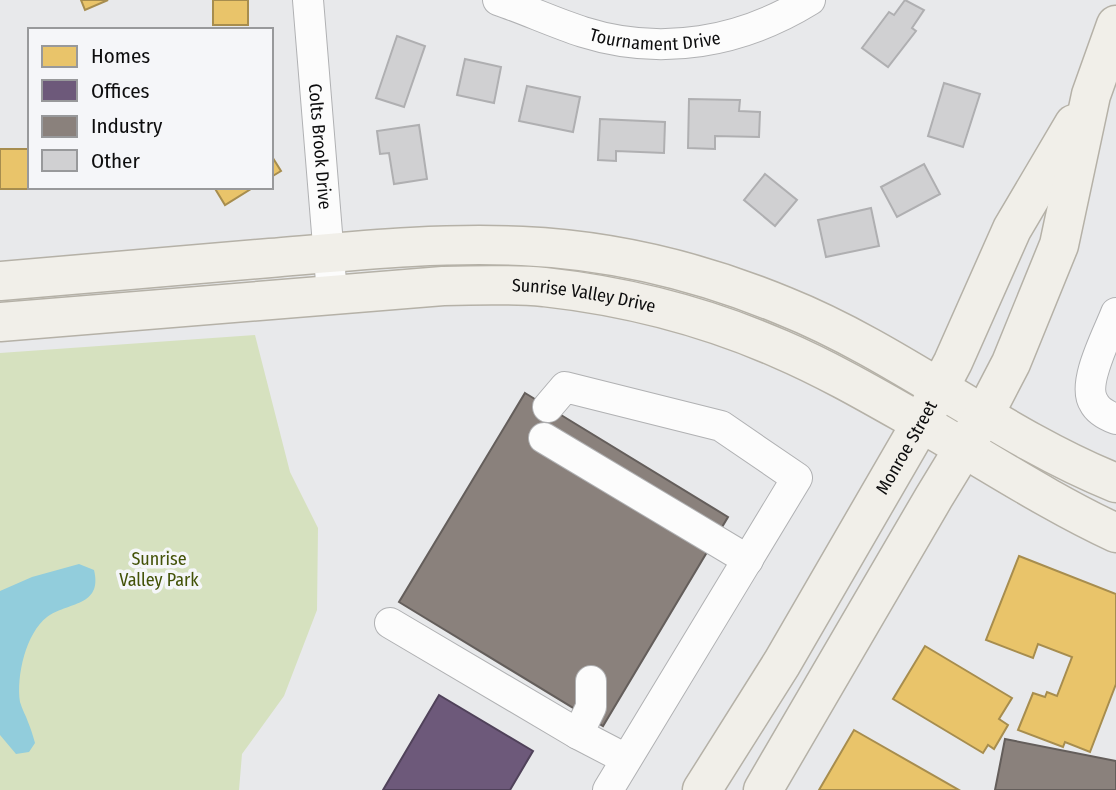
<svg xmlns="http://www.w3.org/2000/svg" width="1116" height="790" viewBox="0 0 1116 790" font-family="'Fira Sans Condensed',sans-serif">
<rect width="100%" height="100%" fill="#e8e9eb"/>
<!-- green -->
<path fill="#d6e1bf" d="M 255,335 L 290,472 L 318,528 L 317,610 L 284,696 L 242,754 L 239,790 L 0,790 L 0,353 Z"/>
<!-- water -->
<path fill="#92cddc" d="M 79,564 L 94,570 C 103,607 67,602 47,617 C 26,633 16,676 20,702 C 22,709 26,716 28,722 C 31,729 33,736 35,743 L 29,752 L 16,754 L 0,735 L 0,591 L 32,577 Z"/>
<!-- homes -->
<g fill="#e9c46a" stroke="#a78d4e" stroke-width="2">
<path d="M 81,0 L 108,0 L 85,10 Z"/>
<rect x="213" y="0" width="35" height="25"/>
<path d="M 0,149 L 30,149 L 30,187 L 32,187 L 32,189 L 0,189 Z"/>
<path d="M 271,155 L 281,171 L 271,177 Z"/>
<path d="M 214,187 L 254,187 L 225,205 Z"/>
<path d="M 1019,556 L 1116,594 L 1116,684 L 1090,752 L 1065,742 L 1063,747 L 1018,730 L 1033,693 L 1045,697 L 1047,692 L 1057,696 L 1072,657 L 1038,644 L 1033,658 L 986,640 Z"/>
<path d="M 925,646 L 1012,698 L 999,719 L 1008,725 L 994,749 L 988,745 L 983,753 L 893,699 Z"/>
<path d="M 854,730 L 959,790 L 819,790 Z"/>
</g>
<!-- offices -->
<path fill="#6d597a" stroke="#50425a" stroke-width="2" d="M 439,695 L 533,751 L 510,790 L 383,790 Z"/>
<!-- industry -->
<g fill="#8a817c" stroke="#645e5b" stroke-width="2">
<path d="M 525,393 L 728,517 L 603,726 L 399,602 Z"/>
<path d="M 1005,739 L 1116,761 L 1116,790 L 995,790 Z"/>
</g>
<!-- building -->
<g fill="#d0d0d2" stroke="#afafb1" stroke-width="2">
<path d="M 905,0 L 924,10 L 912,28 L 916,31 L 888,67 L 862,48 L 889,12 L 894,15 Z"/>
<path d="M 397,36 L 425,46 L 404,107 L 376,98 Z"/>
<path d="M 465,59 L 501,67 L 494,103 L 457,95 Z"/>
<path d="M 944,83 L 980,94 L 963,147 L 928,136 Z"/>
<path d="M 527,86 L 580,97 L 573,132 L 519,121 Z"/>
<path d="M 689,99 L 740,100 L 739,111 L 760,112 L 759,137 L 715,136 L 715,149 L 688,148 Z"/>
<path d="M 600,119 L 665,122 L 664,153 L 616,151 L 616,161 L 598,160 Z"/>
<path d="M 419,125 L 427,179 L 394,184 L 389,153 L 380,154 L 377,131 Z"/>
<path d="M 924,164 L 940,194 L 897,217 L 881,187 Z"/>
<path d="M 765,174 L 797,200 L 775,226 L 744,200 Z"/>
<path d="M 871,208 L 879,246 L 826,257 L 818,220 Z"/>
</g>
<g fill="none" stroke-linecap="round" stroke-linejoin="round">
<defs>
<g id="minor">
<path id="s1" d="M 308,0 L 332,294"/>
<path id="s2" d="M 498,0 C 527,10 555,23 583,32 C 662,57 742,42 810,0"/>
<path d="M 1116,313 C 1108,334 1081,384 1094,403 C 1098,411 1108,416 1116,419"/>
<path d="M 548,407 L 565,387 L 721,426 L 797,478 L 608,790"/>
<path d="M 544,438 L 748,560"/>
<path d="M 390,623 L 578,734 L 626,759"/>
<path d="M 578,734 L 591,707 L 591,681"/>
</g>
<g id="major">
<path d="M 0,281 C 90,273 180,266 270,258 C 353,251 438,242 522,246 C 612,250 702,272 784,306 C 901,353 999,436 1116,483"/>
<path id="s3" d="M 0,322 L 443,286 C 477,285 510,284 544,287 C 625,296 705,316 780,349 C 829,370 875,397 921,423 C 986,460 1049,502 1116,533"/>
<path id="s4" d="M 702,790 L 782,663 L 921,423 L 953,362 L 1012,229 L 1074,124"/>
<path d="M 763,790 L 934,497 L 984,415 L 1011,363 L 1059,245 L 1091,95 L 1116,25"/>
</g>
</defs>
<!-- minor casing -->
<use href="#minor" stroke="#b0b1b3" stroke-width="32"/>
<!-- major casing -->
<use href="#major" stroke="#b5b1a7" stroke-width="41"/>
<!-- minor -->
<use href="#minor" stroke="#fcfcfc" stroke-width="30"/>
<!-- major -->
<use href="#major" stroke="#f1efe9" stroke-width="38"/>
</g>
<g text-anchor="middle" stroke-width="7" stroke-linejoin="round" paint-order="stroke">
<!-- street labels -->
<g font-size="18" fill="#0d0d0e" stroke="#f5f6f9">
<text dy="6" stroke="none"><textPath href="#s2" startOffset="164">Tournament Drive</textPath></text>
<text dy="6" stroke="none"><textPath href="#s1" startOffset="147">Colts Brook Drive</textPath></text>
<text dy="6" stroke="none"><textPath href="#s3" startOffset="586">Sunrise Valley Drive</textPath></text>
<text dy="6" stroke="none"><textPath href="#s4" startOffset="399">Monroe Street</textPath></text>
</g>
<!-- park labels -->
<g font-size="18" fill="#435208" stroke="#f5f6f9">
<text x="159" y="565">Sunrise<tspan x="159" dy="21">Valley Park</tspan></text>
</g>
</g>
<!-- legend -->
<rect x="28" y="28" width="245" height="161" fill="#f5f6f9" stroke="#98999b" stroke-width="2"/>
<rect x="42" y="46" width="35" height="21" fill="#e9c46a" stroke="#98999b" stroke-width="2"/>
<text x="91" y="63" font-size="21" fill="#0d0d0e">Homes</text>
<rect x="42" y="80" width="35" height="21" fill="#6d597a" stroke="#98999b" stroke-width="2"/>
<text x="91" y="98" font-size="21" fill="#0d0d0e">Offices</text>
<rect x="42" y="116" width="35" height="21" fill="#8a817c" stroke="#98999b" stroke-width="2"/>
<text x="91" y="133" font-size="21" fill="#0d0d0e">Industry</text>
<rect x="42" y="150" width="35" height="21" fill="#d0d0d2" stroke="#98999b" stroke-width="2"/>
<text x="91" y="168" font-size="21" fill="#0d0d0e">Other</text>
</svg>
